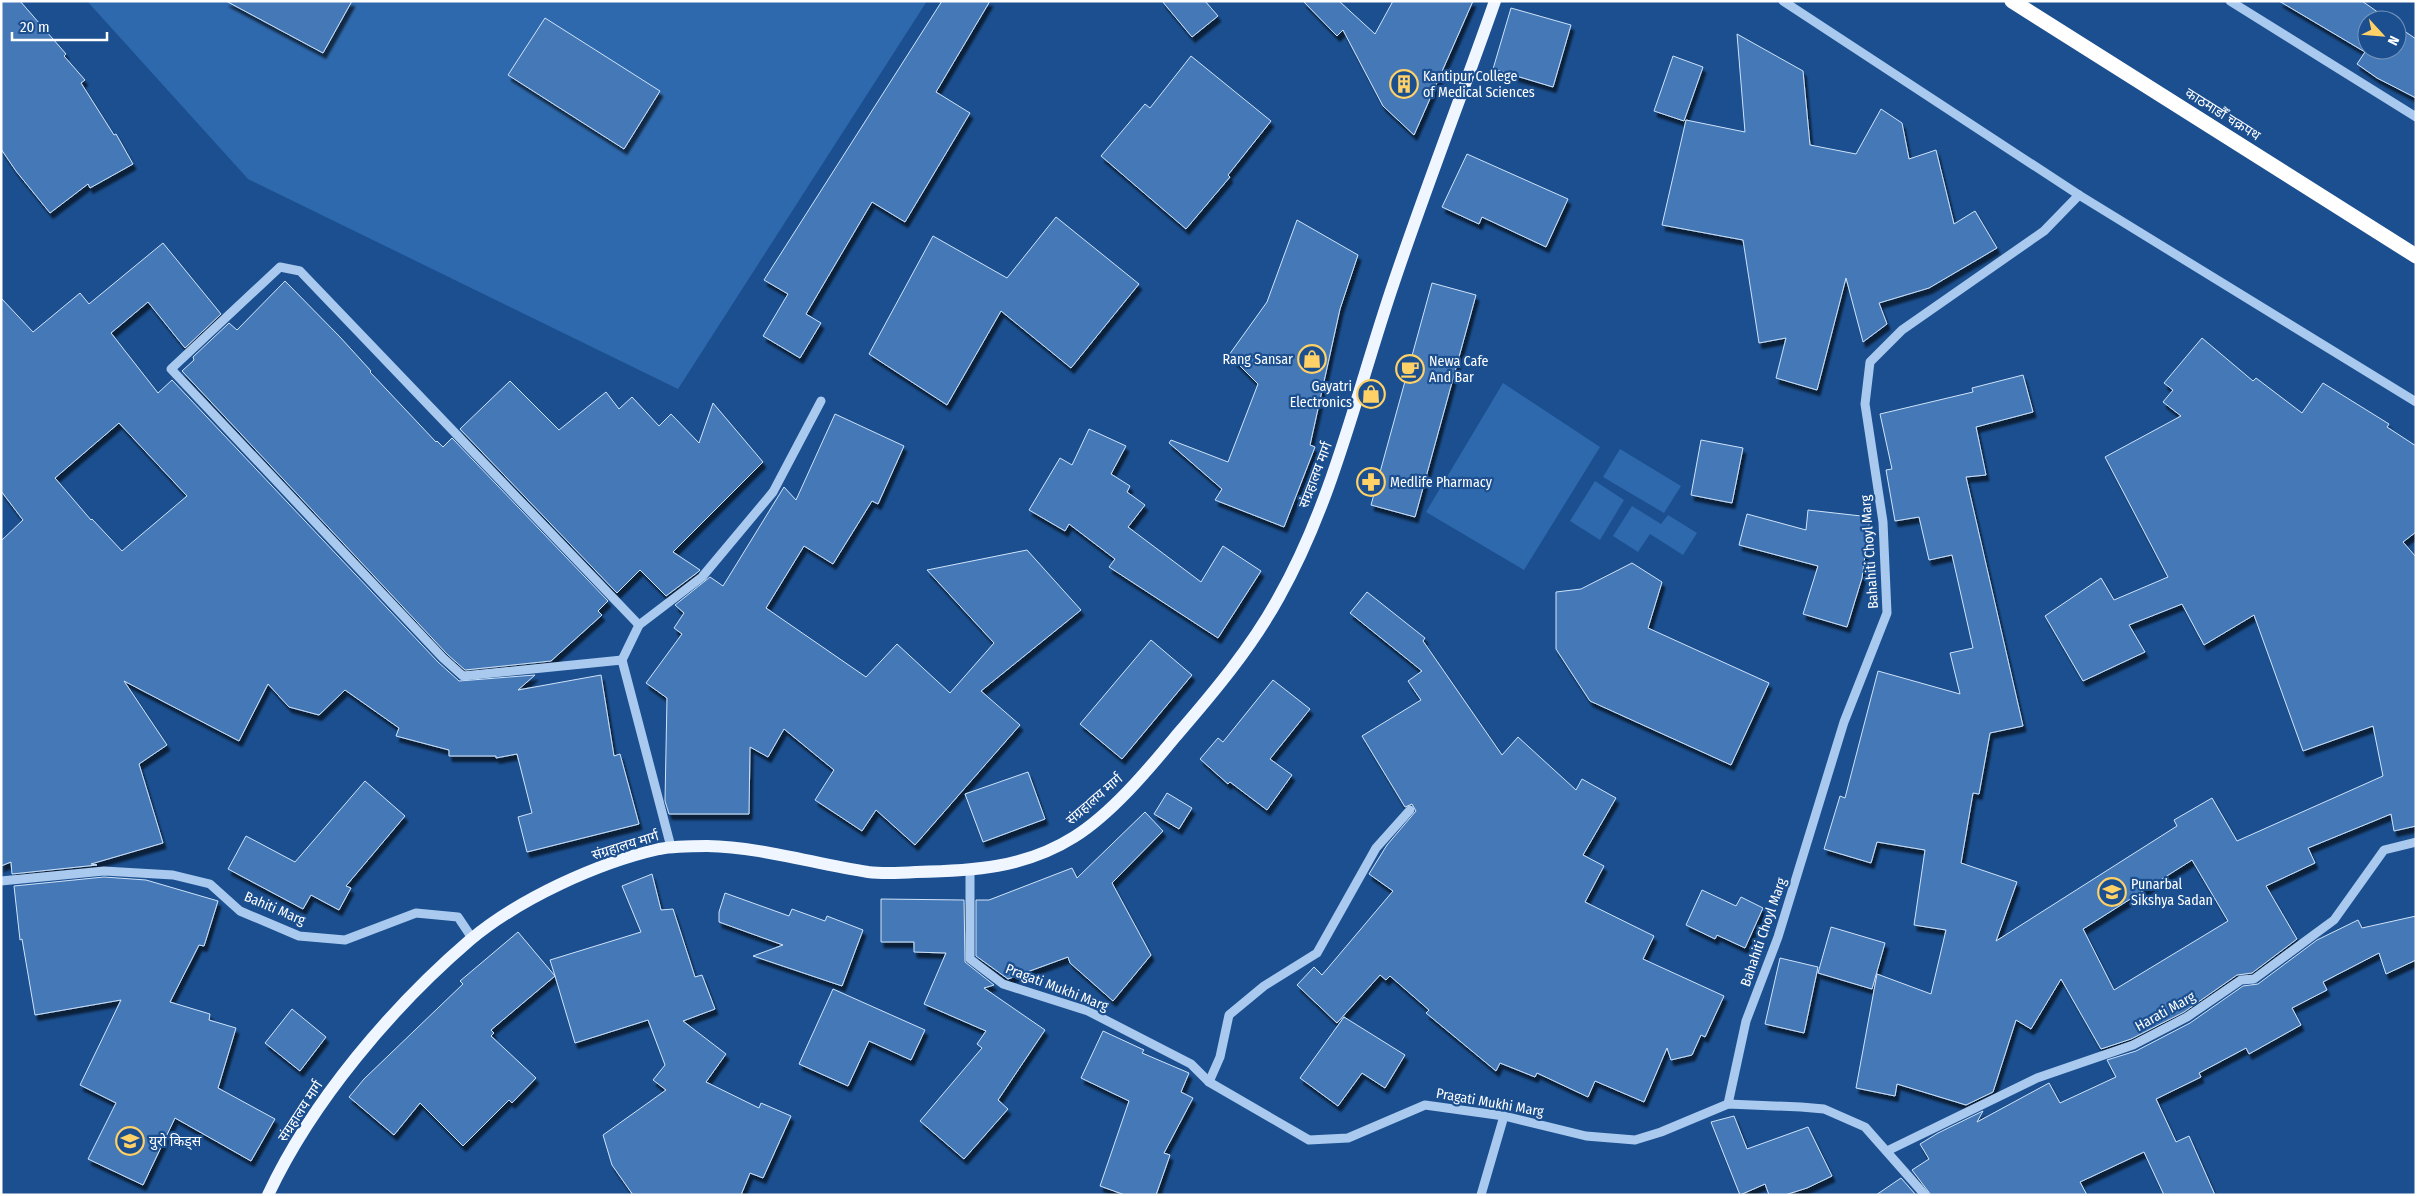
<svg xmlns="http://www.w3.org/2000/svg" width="2417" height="1196" viewBox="0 0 2417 1196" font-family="'Fira Sans Condensed','Noto Sans Devanagari',sans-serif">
<defs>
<filter id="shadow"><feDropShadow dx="3" dy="5.5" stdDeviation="1" flood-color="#0009"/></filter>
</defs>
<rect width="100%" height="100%" fill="#1b4f8f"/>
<!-- green -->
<g fill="#2e69ad">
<path d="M 87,1 L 927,1 L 678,389 L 248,179 Z"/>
<path d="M 1503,383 L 1600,447 L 1524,570 L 1426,512 Z"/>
<path d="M 1620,449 L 1681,486 L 1664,513 L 1603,477 Z"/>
<path d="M 1595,481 L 1624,500 L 1600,540 L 1570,521 Z"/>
<path d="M 1632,506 L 1661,524 L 1668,515 L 1697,533 L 1683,555 L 1650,534 L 1638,552 L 1613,536 Z"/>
</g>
<!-- building -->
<g fill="#4478b7" stroke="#cfe3fa" fill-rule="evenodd" filter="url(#shadow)">
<path d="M 1,1 L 20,1 L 66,54 L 64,56 L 85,80 L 81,83 L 114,135 L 116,134 L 133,164 L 90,188 L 88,184 L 50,213 L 16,171 L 1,149 Z"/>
<path d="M 226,1 L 352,1 L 323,53 Z"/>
<path d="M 942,1 L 990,1 L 936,92 L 970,113 L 905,222 L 872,202 L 806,314 L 821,323 L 800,358 L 763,336 L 788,294 L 764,280 Z"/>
<path d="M 1162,1 L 1205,1 L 1218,16 L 1192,37 Z"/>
<path d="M 1303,1 L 1339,1 L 1375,34 L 1393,1 L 1473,1 L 1414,135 L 1383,106 L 1343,30 L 1337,36 Z"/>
<path d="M 2279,1 L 2362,1 L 2389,20 L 2367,20 L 2367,50 L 2397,50 L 2397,26 L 2416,39 L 2416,98 L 2377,78 L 2357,64 L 2365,52 Z"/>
<path d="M 1511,8 L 1571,25 L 1553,87 L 1493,69 Z"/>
<path d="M 545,18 L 660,91 L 624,149 L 508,75 Z"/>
<path d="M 1737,34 L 1803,71 L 1810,145 L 1856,154 L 1881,109 L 1902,123 L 1909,159 L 1936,150 L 1954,224 L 1975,211 L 1997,248 L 1929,288 L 1879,303 L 1887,324 L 1863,342 L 1846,278 L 1817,390 L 1776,378 L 1786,338 L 1759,343 L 1743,240 L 1662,225 L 1686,120 L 1745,132 Z"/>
<path d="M 1191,56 L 1271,121 L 1228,175 L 1230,177 L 1186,229 L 1101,156 L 1145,104 L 1150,108 Z"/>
<path d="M 1673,56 L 1703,67 L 1684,121 L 1654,111 Z"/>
<path d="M 1467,154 L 1568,199 L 1546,247 L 1482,217 L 1479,224 L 1442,207 Z"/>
<path d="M 1056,217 L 1139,284 L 1071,368 L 1001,311 L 947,405 L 869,354 L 933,236 L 1007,278 Z"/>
<path d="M 1297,220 L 1358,255 L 1340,309 L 1310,445 L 1315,447 L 1284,527 L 1215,500 L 1222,489 L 1169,443 L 1171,440 L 1228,462 L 1258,384 L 1229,355 L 1267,302 Z"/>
<path d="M 163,243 L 221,314 L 185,348 L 148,302 L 111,333 L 158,393 L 172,380 L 438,662 L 459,681 L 535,675 L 518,690 L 601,675 L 614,756 L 620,754 L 639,824 L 527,852 L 518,817 L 532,813 L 517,754 L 496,758 L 496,756 L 449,756 L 449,750 L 396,736 L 399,728 L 345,690 L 319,715 L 289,707 L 268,684 L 239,741 L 124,681 L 167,745 L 139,764 L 163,843 L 91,864 L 97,865 L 12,874 L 11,862 L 1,866 L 1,541 L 23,520 L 1,491 L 1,298 L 33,332 L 80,293 L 89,304 ZM 119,423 L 187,496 L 122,551 L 92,519 L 91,520 L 55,478 Z"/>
<path d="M 285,281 L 340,337 L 371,371 L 370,372 L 436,442 L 437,441 L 443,447 L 452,438 L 608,601 L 598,611 L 602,615 L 551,661 L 465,670 L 447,654 L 182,371 L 194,360 L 193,357 L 229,323 L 237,330 Z"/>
<path d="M 1432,283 L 1476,295 L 1415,517 L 1371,505 Z"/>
<path d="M 2202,338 L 2253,381 L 2256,378 L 2302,413 L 2323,383 L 2389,424 L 2387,427 L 2416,446 L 2416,532 L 2403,542 L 2416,557 L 2416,826 L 2394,831 L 2391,814 L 2308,848 L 2315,863 L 2266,886 L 2297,939 L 2252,973 L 2237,975 L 2184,1012 L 2131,1039 L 2101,1049 L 2061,979 L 2031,1029 L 2016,1020 L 1993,1092 L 1966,1105 L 1897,1084 L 1895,1096 L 1856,1088 L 1877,974 L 1931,994 L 1946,930 L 1914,925 L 1925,850 L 1877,842 L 1871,863 L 1824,849 L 1840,796 L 1845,798 L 1878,671 L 1960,694 L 1950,653 L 1973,648 L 1952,555 L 1929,560 L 1919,517 L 1895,521 L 1886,470 L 1892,469 L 1880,414 L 1973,392 L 1972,388 L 2023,375 L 2033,412 L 1976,427 L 1986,475 L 1966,477 L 2023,726 L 1990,733 L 1979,794 L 1973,793 L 1961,863 L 2017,882 L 1996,941 L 2177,826 L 2174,820 L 2212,798 L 2237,841 L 2383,776 L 2373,726 L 2303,751 L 2254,615 L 2204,645 L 2182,604 L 2129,625 L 2145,652 L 2083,681 L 2045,616 L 2101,578 L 2114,600 L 2168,577 L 2105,457 L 2181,416 L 2163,402 L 2173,390 L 2164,383 ZM 2192,860 L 2228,921 L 2114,990 L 2083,929 Z"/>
<path d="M 510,381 L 559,430 L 606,392 L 619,409 L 632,397 L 659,426 L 671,414 L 699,443 L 713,403 L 763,462 L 673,552 L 700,570 L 698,572 L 666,596 L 640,570 L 617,593 L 460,429 Z"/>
<path d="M 835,414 L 904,446 L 878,504 L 872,501 L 833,564 L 804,546 L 766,608 L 866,677 L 897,644 L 950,693 L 994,643 L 927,570 L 1027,550 L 1081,610 L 981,691 L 1020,725 L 915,845 L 876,810 L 862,831 L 815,800 L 834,770 L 784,729 L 768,757 L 750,747 L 749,814 L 669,814 L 665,801 L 667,698 L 646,683 L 682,634 L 674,628 L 684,613 L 675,605 L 710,577 L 723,586 L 784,487 L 796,500 Z"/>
<path d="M 1089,429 L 1126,446 L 1111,474 L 1130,486 L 1127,492 L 1145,505 L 1128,527 L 1201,582 L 1223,546 L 1261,571 L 1218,638 L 1109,567 L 1115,559 L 1069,524 L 1065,531 L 1029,510 L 1060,458 L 1072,465 Z"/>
<path d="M 1701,440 L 1743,448 L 1732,503 L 1691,495 Z"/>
<path d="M 1808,510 L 1870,517 L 1862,578 L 1847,627 L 1803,614 L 1818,566 L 1739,545 L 1747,514 L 1806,530 Z"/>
<path d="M 1632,563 L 1662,582 L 1648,628 L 1769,683 L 1731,765 L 1590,701 L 1556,649 L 1556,592 L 1581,589 Z"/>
<path d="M 1367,592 L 1425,638 L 1423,641 L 1502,755 L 1518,737 L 1576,790 L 1582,779 L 1616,798 L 1583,855 L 1604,866 L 1585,902 L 1654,936 L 1643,959 L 1724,996 L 1705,1037 L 1701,1035 L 1692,1055 L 1671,1060 L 1667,1048 L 1644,1102 L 1595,1081 L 1588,1097 L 1537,1073 L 1535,1077 L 1500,1063 L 1496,1071 L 1426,1013 L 1429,1010 L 1390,976 L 1386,980 L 1380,975 L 1337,1023 L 1297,985 L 1314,967 L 1322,975 L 1393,891 L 1369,874 L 1387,845 L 1416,811 L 1412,804 L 1405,807 L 1362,736 L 1421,700 L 1408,681 L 1422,671 L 1350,613 Z"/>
<path d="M 1151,640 L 1192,675 L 1122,759 L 1080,724 Z"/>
<path d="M 1273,680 L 1310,709 L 1270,759 L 1292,775 L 1267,810 L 1230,782 L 1228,784 L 1200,759 L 1218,738 L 1223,742 Z"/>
<path d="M 1028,772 L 1045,819 L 983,842 L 965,794 Z"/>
<path d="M 365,781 L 405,816 L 346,886 L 351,888 L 339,910 L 311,895 L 303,909 L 228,869 L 246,836 L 295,862 Z"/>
<path d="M 1167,793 L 1192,808 L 1179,829 L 1154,814 Z"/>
<path d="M 1145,812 L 1163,831 L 1112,883 L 1151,955 L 1113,1001 L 1070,963 L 1068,957 L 1008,979 L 976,956 L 976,900 L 989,900 L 1072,868 L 1077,878 Z"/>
<path d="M 652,874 L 661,910 L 673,909 L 695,977 L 702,975 L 715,1009 L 683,1021 L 726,1054 L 706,1082 L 759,1108 L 761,1103 L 791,1116 L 763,1178 L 750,1173 L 741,1195 L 633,1195 L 612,1165 L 603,1135 L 666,1090 L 653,1080 L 665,1065 L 648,1020 L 575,1043 L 555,976 L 491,1030 L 494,1033 L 491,1036 L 536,1078 L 512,1103 L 509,1100 L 463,1146 L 420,1103 L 394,1135 L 349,1097 L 364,1079 L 463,984 L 460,981 L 518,932 L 555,976 L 550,960 L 641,932 L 622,886 Z"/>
<path d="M 104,877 L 146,880 L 218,901 L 204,946 L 199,945 L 170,1002 L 210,1014 L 209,1020 L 236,1028 L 218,1088 L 275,1119 L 251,1161 L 175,1118 L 143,1185 L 88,1159 L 116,1103 L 80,1085 L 121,1000 L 35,1015 L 22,939 L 20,940 L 14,886 Z"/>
<path d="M 1702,890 L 1736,906 L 1741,897 L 1763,908 L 1745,948 L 1717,935 L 1715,939 L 1686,925 Z"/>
<path d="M 725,893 L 789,916 L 792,909 L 825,921 L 827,916 L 863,930 L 842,986 L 753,956 L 783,945 L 719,922 L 719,912 Z"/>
<path d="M 881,899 L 964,900 L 965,962 L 994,985 L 984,988 L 1045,1030 L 998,1100 L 1008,1109 L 964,1159 L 920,1121 L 982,1048 L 977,1044 L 986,1031 L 924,1004 L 946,953 L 914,952 L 914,942 L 881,942 Z"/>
<path d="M 2416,916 L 2416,960 L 2386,974 L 2379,953 L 2323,982 L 2327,990 L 2292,1008 L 2301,1025 L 2249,1054 L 2246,1048 L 2199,1073 L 2201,1077 L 2156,1099 L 2176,1142 L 2189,1136 L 2215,1195 L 2164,1195 L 2144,1152 L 2080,1182 L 2087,1195 L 1931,1195 L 1912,1170 L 1929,1159 L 1920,1144 L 1938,1133 L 1983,1111 L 1977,1122 L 2049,1083 L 2060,1103 L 2116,1077 L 2107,1060 L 2136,1051 L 2190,1023 L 2243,986 L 2258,984 L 2317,940 L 2358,920 L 2362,928 Z"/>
<path d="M 1831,927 L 1885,943 L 1872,989 L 1818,973 Z"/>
<path d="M 1780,958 L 1818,967 L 1804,1033 L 1765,1024 Z"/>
<path d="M 833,989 L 925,1030 L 911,1060 L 869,1041 L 848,1086 L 799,1064 Z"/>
<path d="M 292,1009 L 326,1037 L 300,1071 L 265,1043 Z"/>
<path d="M 1344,1017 L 1405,1055 L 1385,1088 L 1362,1073 L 1338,1106 L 1300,1078 Z"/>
<path d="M 1103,1031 L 1144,1050 L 1142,1053 L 1189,1073 L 1181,1092 L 1193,1098 L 1164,1153 L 1170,1155 L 1156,1195 L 1125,1195 L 1100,1186 L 1129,1101 L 1081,1078 Z"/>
<path d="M 1734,1116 L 1747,1149 L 1808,1127 L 1832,1176 L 1807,1188 L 1785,1195 L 1769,1195 L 1765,1184 L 1740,1195 L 1711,1122 Z"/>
<path d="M 1901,1178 L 1916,1195 L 1876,1195 Z"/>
</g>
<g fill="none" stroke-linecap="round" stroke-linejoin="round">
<!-- minor -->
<g stroke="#a9c9ee" stroke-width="9">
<path d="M 1783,1 L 2079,195 L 2416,402"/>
<path d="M 2230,1 L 2416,117"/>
<path d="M 622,660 L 463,676 L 443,658 L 171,369 L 280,267 L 300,271 L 639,625"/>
<path d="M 671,847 L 622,660 L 639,625 L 702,577 L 773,492 L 821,401"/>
<path d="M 970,871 L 970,959 L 1003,984 L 1088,1011 L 1191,1064 L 1209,1082 L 1309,1140 L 1348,1138 L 1425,1105 L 1504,1116 L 1586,1136 L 1635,1140 L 1661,1132 L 1728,1104 L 1801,1107 L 1824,1109 L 1865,1127 L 1925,1195"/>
<path d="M 1,881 L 104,871 L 173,875 L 210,884 L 240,911 L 299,936 L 345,940 L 416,913 L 458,917 L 472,938"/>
<path d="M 1209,1082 L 1220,1057 L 1229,1015 L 1264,986 L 1317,953 L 1376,848 L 1410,810"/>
<path d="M 1728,1104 L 1746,1021 L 1778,937 L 1844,722 L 1887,613 L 1883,522 L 1865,404 L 1870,362 L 1902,330 L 2044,231 L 2079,195"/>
<path d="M 1887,1151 L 2037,1078 L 2133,1045 L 2187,1017 L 2241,980 L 2254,979 L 2334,920 L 2384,850 L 2416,842"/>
<path d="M 1481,1195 L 1504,1116"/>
</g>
<!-- major -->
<path stroke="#f0f6ff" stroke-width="12" d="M 268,1195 C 312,1101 392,1007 470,940 C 519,899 597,863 659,849 C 674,846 692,846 707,846 C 761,847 815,864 868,872 C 884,874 901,873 916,872 C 972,871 1025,868 1074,837 C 1111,814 1148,770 1176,736 C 1214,692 1251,648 1279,597 C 1334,499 1358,387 1394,282 C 1426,187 1462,95 1495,1"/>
<!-- highway -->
<path stroke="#fff" stroke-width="15" d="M 2012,1 L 2416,256"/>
</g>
<!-- icons -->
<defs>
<symbol id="building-ring" viewBox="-11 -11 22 22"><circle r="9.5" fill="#1b4f8f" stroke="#ffd166" stroke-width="1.5"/><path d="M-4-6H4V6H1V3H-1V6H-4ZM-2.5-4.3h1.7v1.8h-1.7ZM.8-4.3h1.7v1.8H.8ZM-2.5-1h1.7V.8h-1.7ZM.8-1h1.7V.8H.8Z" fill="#ffd166"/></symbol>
<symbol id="shop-ring" viewBox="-11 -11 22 22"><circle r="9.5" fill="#1b4f8f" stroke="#ffd166" stroke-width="1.5"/><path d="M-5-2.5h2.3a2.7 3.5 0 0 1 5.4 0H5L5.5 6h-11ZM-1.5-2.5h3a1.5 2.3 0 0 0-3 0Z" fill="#ffd166"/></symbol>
<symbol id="cafe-ring" viewBox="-11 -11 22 22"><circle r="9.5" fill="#1b4f8f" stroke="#ffd166" stroke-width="1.5"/><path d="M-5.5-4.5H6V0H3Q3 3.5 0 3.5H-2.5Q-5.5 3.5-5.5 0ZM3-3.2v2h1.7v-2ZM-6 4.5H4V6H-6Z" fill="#ffd166"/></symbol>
<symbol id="pharmacy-ring" viewBox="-11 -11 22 22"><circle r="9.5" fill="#1b4f8f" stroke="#ffd166" stroke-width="1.5"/><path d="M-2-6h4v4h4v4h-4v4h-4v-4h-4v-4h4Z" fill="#ffd166"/></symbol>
<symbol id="school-ring" viewBox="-11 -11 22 22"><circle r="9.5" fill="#1b4f8f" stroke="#ffd166" stroke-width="1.5"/><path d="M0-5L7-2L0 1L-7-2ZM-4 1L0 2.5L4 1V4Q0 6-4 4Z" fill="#ffd166"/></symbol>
</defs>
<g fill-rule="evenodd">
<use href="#building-ring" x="1388" y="68" width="32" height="32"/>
<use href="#shop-ring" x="1296" y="343" width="32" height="32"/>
<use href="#cafe-ring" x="1394" y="353" width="32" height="32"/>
<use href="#shop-ring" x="1355" y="378" width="32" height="32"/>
<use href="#pharmacy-ring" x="1355" y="466" width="32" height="32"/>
<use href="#school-ring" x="2096" y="876" width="32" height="32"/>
<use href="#school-ring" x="114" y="1125" width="32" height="32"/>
</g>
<g text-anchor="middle" stroke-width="4.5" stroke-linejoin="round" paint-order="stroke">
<!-- poi labels -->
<g font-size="14" fill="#fff" stroke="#1b4f8f" text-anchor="start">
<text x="1423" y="81">Kantipur College<tspan x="1423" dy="16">of Medical Sciences</tspan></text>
<text x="1293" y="364" text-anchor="end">Rang Sansar</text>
<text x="1429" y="366">Newa Cafe<tspan x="1429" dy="16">And Bar</tspan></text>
<text x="1352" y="391" text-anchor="end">Gayatri<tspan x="1352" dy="16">Electronics</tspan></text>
<text x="1390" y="487">Medlife Pharmacy</text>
<text x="2131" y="889">Punarbal<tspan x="2131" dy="16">Sikshya Sadan</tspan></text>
<text x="149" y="1146">युरो किड्स</text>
</g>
<!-- street labels -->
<g font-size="14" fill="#fff" stroke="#1b4f8f">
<text transform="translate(2223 114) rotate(32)" y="5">काठमाडाैँ चक्रपथ</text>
<text transform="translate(1315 475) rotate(-69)" y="5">संग्रहालय मार्ग</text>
<text transform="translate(1869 552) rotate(-94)" y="5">Bahahiti Choyl Marg</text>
<text transform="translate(1094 799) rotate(-41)" y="5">संग्रहालय मार्ग</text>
<text transform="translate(625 845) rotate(-17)" y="5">संग्रहालय मार्ग</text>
<text transform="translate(275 908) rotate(23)" y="5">Bahiti Marg</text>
<text transform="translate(1763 932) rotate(-71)" y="5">Bahahiti Choyl Marg</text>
<text transform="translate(1057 987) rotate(21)" y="5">Pragati Mukhi Marg</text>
<text transform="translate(2165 1011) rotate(-29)" y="5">Harati Marg</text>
<text transform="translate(1490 1102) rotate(10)" y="5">Pragati Mukhi Marg</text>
<text transform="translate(300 1111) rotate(-57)" y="5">संग्रहालय मार्ग</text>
</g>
</g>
<!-- border -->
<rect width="2417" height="1196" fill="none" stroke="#ffffff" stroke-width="5"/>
<!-- north arrow -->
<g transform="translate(2382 35) rotate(116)"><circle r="24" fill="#1b4f8f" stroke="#7695bc"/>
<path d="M0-4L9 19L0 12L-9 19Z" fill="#ffd166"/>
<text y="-8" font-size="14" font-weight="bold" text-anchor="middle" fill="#ffffff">N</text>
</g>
<!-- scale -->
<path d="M12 32v8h95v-8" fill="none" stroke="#ffffff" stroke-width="2.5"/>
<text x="20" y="32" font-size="15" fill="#ffffff" stroke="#1b4f8f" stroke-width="4" paint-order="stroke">20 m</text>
</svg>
